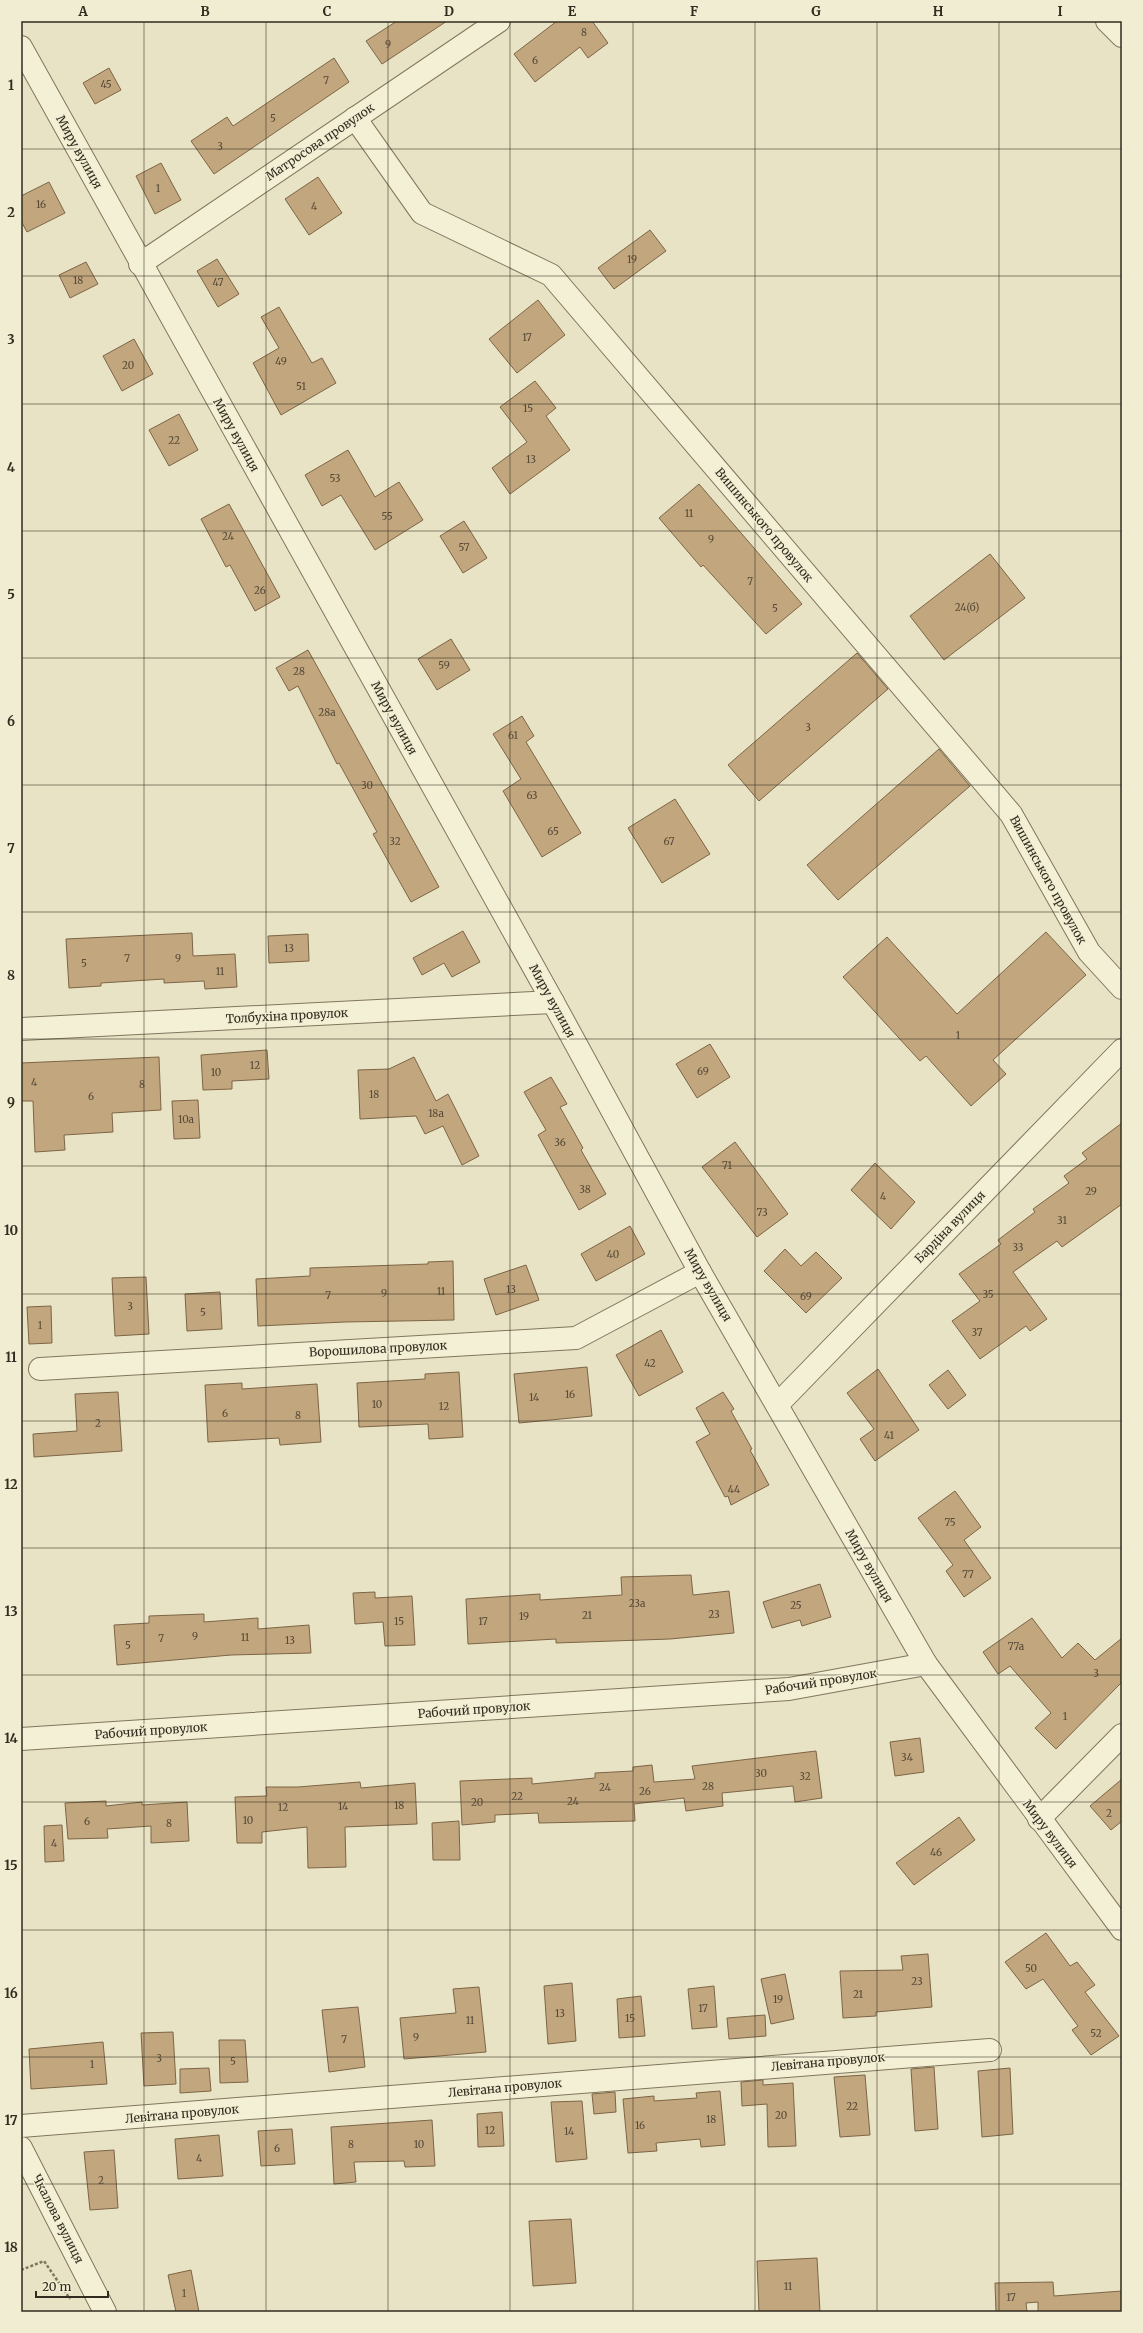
<svg xmlns="http://www.w3.org/2000/svg" width="1143" height="2333" viewBox="0 0 1143 2333" font-family="Merriweather,serif">
<rect width="100%" height="100%" fill="#e8e3c4"/>
<!-- building -->
<g fill="#c2a67e" stroke="#7c6546">
<path d="M 397,21 L 447,21 L 382,64 L 366,41 Z"/>
<path d="M 557,21 L 592,21 L 608,43 L 588,58 L 580,47 L 535,82 L 514,54 Z"/>
<path d="M 334,58 L 349,82 L 214,174 L 191,141 L 227,117 L 233,126 Z"/>
<path d="M 109,68 L 121,90 L 95,104 L 83,83 Z"/>
<path d="M 161,163 L 181,200 L 155,214 L 136,176 Z"/>
<path d="M 318,177 L 342,213 L 309,235 L 285,199 Z"/>
<path d="M 49,182 L 65,213 L 27,232 L 21,221 L 21,196 Z"/>
<path d="M 650,230 L 666,251 L 614,289 L 598,268 Z"/>
<path d="M 217,259 L 239,294 L 218,307 L 197,271 Z"/>
<path d="M 86,262 L 98,284 L 70,298 L 59,275 Z"/>
<path d="M 538,300 L 565,335 L 517,373 L 489,339 Z"/>
<path d="M 279,307 L 312,363 L 322,358 L 336,383 L 281,415 L 253,363 L 279,348 L 261,317 Z"/>
<path d="M 134,339 L 153,374 L 122,391 L 103,356 Z"/>
<path d="M 535,381 L 556,408 L 546,416 L 570,450 L 510,494 L 492,468 L 527,442 L 500,407 Z"/>
<path d="M 179,414 L 198,450 L 169,466 L 149,430 Z"/>
<path d="M 348,450 L 375,497 L 399,482 L 423,520 L 375,550 L 341,495 L 322,506 L 305,475 Z"/>
<path d="M 699,484 L 802,604 L 766,634 L 703,565 L 701,567 L 659,518 Z"/>
<path d="M 229,504 L 280,597 L 255,611 L 230,565 L 226,567 L 201,519 Z"/>
<path d="M 464,521 L 487,558 L 463,573 L 440,536 Z"/>
<path d="M 990,554 L 1025,598 L 944,660 L 910,616 Z"/>
<path d="M 451,639 L 470,670 L 437,690 L 418,659 Z"/>
<path d="M 308,650 L 439,887 L 411,902 L 373,834 L 377,832 L 339,763 L 337,764 L 298,686 L 289,691 L 276,668 Z"/>
<path d="M 857,653 L 888,689 L 759,801 L 728,765 Z"/>
<path d="M 522,716 L 534,736 L 526,742 L 581,833 L 542,857 L 503,791 L 521,779 L 493,734 Z"/>
<path d="M 939,749 L 970,786 L 838,900 L 807,865 Z"/>
<path d="M 675,799 L 710,854 L 662,883 L 628,828 Z"/>
<path d="M 463,931 L 480,962 L 452,977 L 444,963 L 422,975 L 413,958 Z"/>
<path d="M 1046,932 L 1086,975 L 993,1060 L 1006,1074 L 971,1106 L 926,1056 L 920,1061 L 843,977 L 887,937 L 957,1014 Z"/>
<path d="M 192,933 L 193,956 L 235,954 L 237,987 L 205,989 L 204,981 L 164,983 L 164,979 L 101,983 L 101,986 L 69,988 L 66,939 Z"/>
<path d="M 308,934 L 309,961 L 269,963 L 268,936 Z"/>
<path d="M 710,1044 L 730,1077 L 697,1098 L 676,1064 Z"/>
<path d="M 267,1050 L 269,1079 L 232,1081 L 232,1089 L 203,1090 L 201,1055 Z"/>
<path d="M 159,1057 L 161,1110 L 112,1113 L 113,1132 L 64,1135 L 65,1150 L 35,1152 L 33,1101 L 21,1101 L 21,1063 Z"/>
<path d="M 414,1057 L 436,1101 L 448,1094 L 479,1156 L 462,1165 L 443,1126 L 425,1134 L 416,1116 L 360,1119 L 358,1070 L 389,1069 Z"/>
<path d="M 551,1077 L 567,1104 L 560,1107 L 583,1148 L 581,1150 L 606,1194 L 579,1210 L 538,1135 L 546,1130 L 524,1092 Z"/>
<path d="M 198,1100 L 200,1138 L 174,1139 L 172,1101 Z"/>
<path d="M 1122,1123 L 1122,1204 L 1062,1247 L 1057,1241 L 1013,1272 L 1047,1319 L 1030,1331 L 1026,1326 L 980,1359 L 952,1321 L 980,1301 L 959,1274 L 1001,1244 L 998,1240 L 1035,1212 L 1033,1209 L 1069,1183 L 1064,1176 L 1087,1159 L 1082,1153 Z"/>
<path d="M 735,1142 L 788,1214 L 757,1237 L 702,1167 Z"/>
<path d="M 875,1163 L 915,1202 L 891,1229 L 851,1190 Z"/>
<path d="M 630,1226 L 645,1254 L 596,1281 L 581,1254 Z"/>
<path d="M 785,1249 L 801,1266 L 816,1252 L 842,1278 L 806,1313 L 764,1271 Z"/>
<path d="M 453,1261 L 454,1320 L 345,1322 L 258,1326 L 256,1279 L 310,1276 L 310,1268 L 428,1264 L 428,1262 Z"/>
<path d="M 526,1265 L 539,1300 L 496,1315 L 484,1279 Z"/>
<path d="M 146,1277 L 149,1334 L 115,1336 L 112,1278 Z"/>
<path d="M 220,1292 L 222,1329 L 187,1331 L 185,1294 Z"/>
<path d="M 51,1306 L 52,1343 L 29,1344 L 27,1307 Z"/>
<path d="M 661,1330 L 683,1372 L 639,1396 L 616,1355 Z"/>
<path d="M 587,1367 L 592,1416 L 519,1423 L 514,1374 Z"/>
<path d="M 878,1369 L 919,1430 L 875,1461 L 860,1439 L 874,1429 L 847,1393 Z"/>
<path d="M 948,1370 L 966,1395 L 948,1409 L 929,1385 Z"/>
<path d="M 459,1372 L 463,1437 L 429,1439 L 428,1424 L 359,1427 L 357,1383 L 425,1379 L 425,1374 Z"/>
<path d="M 242,1383 L 242,1389 L 317,1384 L 321,1442 L 280,1445 L 279,1438 L 208,1442 L 205,1385 Z"/>
<path d="M 118,1392 L 122,1451 L 34,1457 L 33,1434 L 77,1431 L 75,1394 Z"/>
<path d="M 723,1392 L 734,1409 L 731,1411 L 752,1449 L 750,1450 L 769,1485 L 731,1505 L 728,1496 L 725,1497 L 696,1442 L 710,1434 L 696,1408 Z"/>
<path d="M 955,1491 L 981,1527 L 964,1540 L 991,1578 L 964,1597 L 946,1571 L 953,1565 L 918,1518 Z"/>
<path d="M 691,1575 L 693,1595 L 729,1591 L 734,1633 L 670,1639 L 556,1643 L 556,1639 L 468,1644 L 466,1599 L 540,1594 L 540,1600 L 622,1595 L 621,1577 Z"/>
<path d="M 820,1584 L 831,1617 L 802,1626 L 800,1620 L 772,1628 L 763,1602 Z"/>
<path d="M 375,1592 L 375,1598 L 412,1596 L 415,1645 L 385,1646 L 383,1622 L 355,1624 L 353,1593 Z"/>
<path d="M 204,1614 L 204,1622 L 258,1618 L 258,1629 L 309,1625 L 311,1653 L 231,1655 L 117,1665 L 114,1625 L 149,1623 L 149,1616 Z"/>
<path d="M 1032,1618 L 1062,1658 L 1078,1643 L 1095,1660 L 1122,1638 L 1122,1682 L 1056,1749 L 1035,1728 L 1051,1713 L 1010,1666 L 998,1674 L 983,1652 Z"/>
<path d="M 920,1738 L 924,1772 L 895,1776 L 890,1742 Z"/>
<path d="M 816,1751 L 822,1798 L 795,1802 L 793,1786 L 722,1793 L 723,1806 L 686,1811 L 684,1798 L 634,1804 L 635,1821 L 539,1823 L 538,1813 L 495,1815 L 495,1822 L 462,1825 L 460,1781 L 532,1778 L 532,1784 L 595,1778 L 595,1773 L 633,1771 L 633,1767 L 652,1765 L 654,1782 L 695,1779 L 692,1766 Z"/>
<path d="M 1122,1779 L 1122,1821 L 1111,1830 L 1090,1806 Z"/>
<path d="M 360,1782 L 361,1788 L 415,1783 L 417,1824 L 345,1827 L 346,1867 L 308,1868 L 307,1827 L 262,1832 L 262,1843 L 237,1843 L 235,1797 L 267,1796 L 266,1787 L 298,1787 Z"/>
<path d="M 106,1801 L 106,1806 L 142,1802 L 142,1805 L 187,1802 L 189,1841 L 151,1843 L 151,1826 L 107,1829 L 108,1838 L 68,1839 L 65,1803 Z"/>
<path d="M 959,1817 L 975,1840 L 914,1885 L 896,1863 Z"/>
<path d="M 459,1821 L 460,1860 L 433,1860 L 432,1823 Z"/>
<path d="M 62,1825 L 64,1861 L 45,1862 L 44,1826 Z"/>
<path d="M 1046,1933 L 1070,1966 L 1077,1962 L 1095,1985 L 1085,1992 L 1119,2036 L 1091,2055 L 1072,2030 L 1078,2026 L 1043,1979 L 1026,1989 L 1005,1962 Z"/>
<path d="M 928,1954 L 932,2007 L 876,2012 L 876,2016 L 843,2018 L 840,1971 L 903,1970 L 901,1956 Z"/>
<path d="M 785,1974 L 794,2019 L 771,2024 L 761,1979 Z"/>
<path d="M 572,1983 L 576,2041 L 548,2044 L 544,1986 Z"/>
<path d="M 714,1986 L 717,2027 L 692,2029 L 688,1989 Z"/>
<path d="M 479,1987 L 486,2052 L 404,2059 L 400,2018 L 456,2013 L 453,1989 Z"/>
<path d="M 641,1996 L 645,2036 L 619,2038 L 617,1999 Z"/>
<path d="M 358,2007 L 365,2067 L 329,2072 L 322,2010 Z"/>
<path d="M 765,2015 L 766,2036 L 729,2039 L 727,2018 Z"/>
<path d="M 173,2032 L 176,2084 L 144,2086 L 141,2033 Z"/>
<path d="M 219,2040 L 245,2040 L 248,2082 L 220,2083 Z"/>
<path d="M 103,2042 L 107,2084 L 31,2089 L 29,2049 Z"/>
<path d="M 934,2067 L 938,2129 L 915,2131 L 911,2069 Z"/>
<path d="M 209,2068 L 211,2091 L 180,2093 L 180,2069 Z"/>
<path d="M 1010,2068 L 1013,2134 L 982,2137 L 978,2071 Z"/>
<path d="M 865,2075 L 870,2135 L 840,2137 L 834,2077 Z"/>
<path d="M 763,2080 L 763,2085 L 793,2083 L 796,2146 L 768,2147 L 767,2104 L 742,2106 L 741,2082 Z"/>
<path d="M 720,2091 L 725,2145 L 701,2147 L 700,2139 L 656,2143 L 657,2151 L 628,2153 L 623,2099 L 654,2096 L 654,2101 L 697,2098 L 696,2093 Z"/>
<path d="M 615,2092 L 616,2112 L 594,2114 L 592,2094 Z"/>
<path d="M 582,2101 L 587,2159 L 556,2162 L 551,2102 Z"/>
<path d="M 502,2112 L 504,2146 L 478,2147 L 477,2114 Z"/>
<path d="M 432,2120 L 435,2166 L 405,2167 L 404,2161 L 354,2162 L 356,2182 L 334,2184 L 331,2127 Z"/>
<path d="M 292,2129 L 295,2164 L 261,2166 L 258,2131 Z"/>
<path d="M 219,2135 L 223,2176 L 178,2179 L 175,2139 Z"/>
<path d="M 114,2150 L 118,2208 L 90,2210 L 84,2152 Z"/>
<path d="M 571,2219 L 576,2283 L 533,2286 L 529,2221 Z"/>
<path d="M 817,2258 L 820,2312 L 759,2312 L 757,2261 Z"/>
<path d="M 191,2270 L 199,2312 L 176,2312 L 168,2275 Z"/>
<path d="M 1053,2282 L 1054,2296 L 1122,2291 L 1122,2312 L 1038,2312 L 1038,2302 L 1026,2303 L 1027,2312 L 996,2312 L 995,2283 Z"/>
</g>
<g fill="none" stroke-linecap="round" stroke-linejoin="round">
<defs>
<g id="minor">
<path d="M 1107,21 L 1122,36"/>
<path d="M 21,47 L 553,1002 L 700,1272 L 926,1664 L 1122,1929"/>
<path d="M 355,118 L 422,213 L 551,275 L 1011,814 L 1089,952 L 1122,988"/>
<path d="M 140,264 L 499,21"/>
<path d="M 21,1029 L 553,1002"/>
<path d="M 40,1369 L 576,1338 L 700,1272"/>
<path d="M 777,1405 L 1122,1050"/>
<path d="M 21,1739 L 789,1689 L 926,1664"/>
<path d="M 1039,1819 L 1122,1735"/>
<path d="M 21,2126 L 990,2050"/>
<path d="M 21,2148 L 105,2312"/>
</g>
</defs>
<!-- minor casing -->
<use href="#minor" stroke="#80765d" stroke-width="24"/>
<!-- path -->
<path stroke="#80765d" stroke-width="2.5" stroke-dasharray="3 2" stroke-linecap="butt" d="M 21,2270 L 44,2261 L 70,2299"/>
<!-- minor -->
<use href="#minor" stroke="#f4f0d6" stroke-width="22"/>
</g>
<!-- grid -->
<path fill="none" stroke="#322b1f" stroke-width="1" stroke-opacity="0.55" d="M 144,21 L 144,2312M 266,21 L 266,2312M 388,21 L 388,2312M 510,21 L 510,2312M 633,21 L 633,2312M 755,21 L 755,2312M 877,21 L 877,2312M 999,21 L 999,2312M 21,149 L 1122,149M 21,276 L 1122,276M 21,404 L 1122,404M 21,531 L 1122,531M 21,658 L 1122,658M 21,785 L 1122,785M 21,912 L 1122,912M 21,1039 L 1122,1039M 21,1166 L 1122,1166M 21,1294 L 1122,1294M 21,1421 L 1122,1421M 21,1548 L 1122,1548M 21,1675 L 1122,1675M 21,1802 L 1122,1802M 21,1930 L 1122,1930M 21,2057 L 1122,2057M 21,2184 L 1122,2184"/>
<g text-anchor="middle" stroke-width="3" stroke-linejoin="round" paint-order="stroke">
<!-- number labels -->
<g font-size="10" fill="#564a37">
<text x="584" y="36">8</text>
<text x="388" y="48">9</text>
<text x="535" y="64">6</text>
<text x="326" y="84">7</text>
<text x="106" y="88">45</text>
<text x="273" y="122">5</text>
<text x="220" y="150">3</text>
<text x="158" y="192">1</text>
<text x="41" y="208">16</text>
<text x="314" y="210">4</text>
<text x="632" y="263">19</text>
<text x="78" y="284">18</text>
<text x="218" y="286">47</text>
<text x="527" y="341">17</text>
<text x="281" y="365">49</text>
<text x="128" y="369">20</text>
<text x="301" y="390">51</text>
<text x="528" y="412">15</text>
<text x="174" y="444">22</text>
<text x="531" y="463">13</text>
<text x="335" y="482">53</text>
<text x="689" y="517">11</text>
<text x="387" y="520">55</text>
<text x="228" y="540">24</text>
<text x="711" y="543">9</text>
<text x="464" y="551">57</text>
<text x="750" y="585">7</text>
<text x="260" y="594">26</text>
<text x="967" y="611">24(б)</text>
<text x="775" y="612">5</text>
<text x="444" y="669">59</text>
<text x="299" y="675">28</text>
<text x="327" y="716">28а</text>
<text x="808" y="731">3</text>
<text x="513" y="739">61</text>
<text x="367" y="789">30</text>
<text x="532" y="799">63</text>
<text x="553" y="835">65</text>
<text x="395" y="845">32</text>
<text x="669" y="845">67</text>
<text x="289" y="952">13</text>
<text x="127" y="962">7</text>
<text x="178" y="962">9</text>
<text x="84" y="967">5</text>
<text x="220" y="975">11</text>
<text x="958" y="1039">1</text>
<text x="255" y="1069">12</text>
<text x="703" y="1075">69</text>
<text x="216" y="1076">10</text>
<text x="34" y="1086">4</text>
<text x="142" y="1088">8</text>
<text x="374" y="1098">18</text>
<text x="91" y="1100">6</text>
<text x="436" y="1117">18а</text>
<text x="186" y="1123">10а</text>
<text x="560" y="1146">36</text>
<text x="727" y="1169">71</text>
<text x="585" y="1193">38</text>
<text x="1091" y="1195">29</text>
<text x="883" y="1200">4</text>
<text x="762" y="1216">73</text>
<text x="1062" y="1224">31</text>
<text x="1018" y="1251">33</text>
<text x="613" y="1258">40</text>
<text x="511" y="1293">13</text>
<text x="441" y="1295">11</text>
<text x="384" y="1297">9</text>
<text x="988" y="1298">35</text>
<text x="328" y="1299">7</text>
<text x="806" y="1300">69</text>
<text x="130" y="1310">3</text>
<text x="203" y="1316">5</text>
<text x="40" y="1329">1</text>
<text x="977" y="1336">37</text>
<text x="650" y="1367">42</text>
<text x="570" y="1398">16</text>
<text x="534" y="1401">14</text>
<text x="377" y="1408">10</text>
<text x="444" y="1410">12</text>
<text x="225" y="1417">6</text>
<text x="298" y="1419">8</text>
<text x="98" y="1427">2</text>
<text x="889" y="1439">41</text>
<text x="734" y="1493">44</text>
<text x="950" y="1526">75</text>
<text x="968" y="1578">77</text>
<text x="637" y="1607">23а</text>
<text x="796" y="1609">25</text>
<text x="714" y="1618">23</text>
<text x="587" y="1619">21</text>
<text x="524" y="1620">19</text>
<text x="399" y="1625">15</text>
<text x="483" y="1625">17</text>
<text x="195" y="1640">9</text>
<text x="245" y="1641">11</text>
<text x="161" y="1642">7</text>
<text x="290" y="1644">13</text>
<text x="128" y="1649">5</text>
<text x="1016" y="1650">77а</text>
<text x="1096" y="1677">3</text>
<text x="1065" y="1720">1</text>
<text x="907" y="1761">34</text>
<text x="761" y="1777">30</text>
<text x="805" y="1780">32</text>
<text x="708" y="1790">28</text>
<text x="605" y="1791">24</text>
<text x="645" y="1795">26</text>
<text x="517" y="1800">22</text>
<text x="573" y="1805">24</text>
<text x="477" y="1806">20</text>
<text x="399" y="1809">18</text>
<text x="343" y="1810">14</text>
<text x="283" y="1811">12</text>
<text x="1109" y="1817">2</text>
<text x="248" y="1824">10</text>
<text x="87" y="1825">6</text>
<text x="169" y="1827">8</text>
<text x="54" y="1847">4</text>
<text x="936" y="1856">46</text>
<text x="1031" y="1972">50</text>
<text x="917" y="1985">23</text>
<text x="858" y="1998">21</text>
<text x="778" y="2003">19</text>
<text x="703" y="2012">17</text>
<text x="560" y="2017">13</text>
<text x="630" y="2022">15</text>
<text x="470" y="2024">11</text>
<text x="1096" y="2037">52</text>
<text x="416" y="2041">9</text>
<text x="344" y="2043">7</text>
<text x="159" y="2062">3</text>
<text x="233" y="2065">5</text>
<text x="92" y="2068">1</text>
<text x="852" y="2110">22</text>
<text x="781" y="2119">20</text>
<text x="711" y="2123">18</text>
<text x="640" y="2129">16</text>
<text x="490" y="2134">12</text>
<text x="569" y="2135">14</text>
<text x="351" y="2148">8</text>
<text x="419" y="2148">10</text>
<text x="277" y="2152">6</text>
<text x="199" y="2162">4</text>
<text x="101" y="2184">2</text>
<text x="788" y="2290">11</text>
<text x="184" y="2297">1</text>
<text x="1011" y="2301">17</text>
</g>
<!-- street labels -->
<g font-size="12" fill="#322b1f" stroke="#f0edd2">
<text transform="translate(320 142) rotate(-34)" y="4">Матросова провулок</text>
<text transform="translate(79 152) rotate(61)" y="4">Миру вулиця</text>
<text transform="translate(236 435) rotate(61)" y="4">Миру вулиця</text>
<text transform="translate(764 525) rotate(50)" y="4">Вишинського провулок</text>
<text transform="translate(394 718) rotate(61)" y="4">Миру вулиця</text>
<text transform="translate(1048 880) rotate(61)" y="4">Вишинського провулок</text>
<text transform="translate(552 1001) rotate(61)" y="4">Миру вулиця</text>
<text transform="translate(287 1016) rotate(-3)" y="4">Толбухіна провулок</text>
<text transform="translate(950 1227) rotate(-46)" y="4">Бардіна вулиця</text>
<text transform="translate(708 1285) rotate(60)" y="4">Миру вулиця</text>
<text transform="translate(378 1349) rotate(-3)" y="4">Ворошилова провулок</text>
<text transform="translate(869 1566) rotate(60)" y="4">Миру вулиця</text>
<text transform="translate(821 1682) rotate(-9)" y="4">Рабочий провулок</text>
<text transform="translate(474 1710) rotate(-4)" y="4">Рабочий провулок</text>
<text transform="translate(151 1731) rotate(-4)" y="4">Рабочий провулок</text>
<text transform="translate(1050 1834) rotate(53)" y="4">Миру вулиця</text>
<text transform="translate(828 2062) rotate(-5)" y="4">Левітана провулок</text>
<text transform="translate(505 2088) rotate(-5)" y="4">Левітана провулок</text>
<text transform="translate(182 2114) rotate(-5)" y="4">Левітана провулок</text>
<text transform="translate(58 2219) rotate(63)" y="4">Чкалова вулиця</text>
</g>
</g>
<!-- border -->
<rect width="1143" height="2333" fill="none" stroke="#f0edd2" stroke-width="44"/>
<!-- scale -->
<path d="M36 2291v6h72v-6" fill="none" stroke="#322b1f" stroke-width="2"/>
<text x="42" y="2291" font-size="12" fill="#322b1f" stroke="#f0edd2" stroke-width="3" paint-order="stroke">20 m</text>
<rect x="22" y="22" width="1099" height="2289" fill="none" stroke="#322b1f" stroke-width="1.5"/>
<g font-size="13" text-anchor="middle" font-weight="bold" fill="#322b1f">
<text x="83" y="16">A</text>
<text x="205" y="16">B</text>
<text x="327" y="16">C</text>
<text x="449" y="16">D</text>
<text x="572" y="16">E</text>
<text x="694" y="16">F</text>
<text x="816" y="16">G</text>
<text x="938" y="16">H</text>
<text x="1060" y="16">I</text>
<text x="11" y="90">1</text>
<text x="11" y="217">2</text>
<text x="11" y="344">3</text>
<text x="11" y="472">4</text>
<text x="11" y="599">5</text>
<text x="11" y="726">6</text>
<text x="11" y="853">7</text>
<text x="11" y="980">8</text>
<text x="11" y="1107">9</text>
<text x="11" y="1235">10</text>
<text x="11" y="1362">11</text>
<text x="11" y="1489">12</text>
<text x="11" y="1616">13</text>
<text x="11" y="1743">14</text>
<text x="11" y="1870">15</text>
<text x="11" y="1998">16</text>
<text x="11" y="2125">17</text>
<text x="11" y="2252">18</text>
</g>
</svg>
